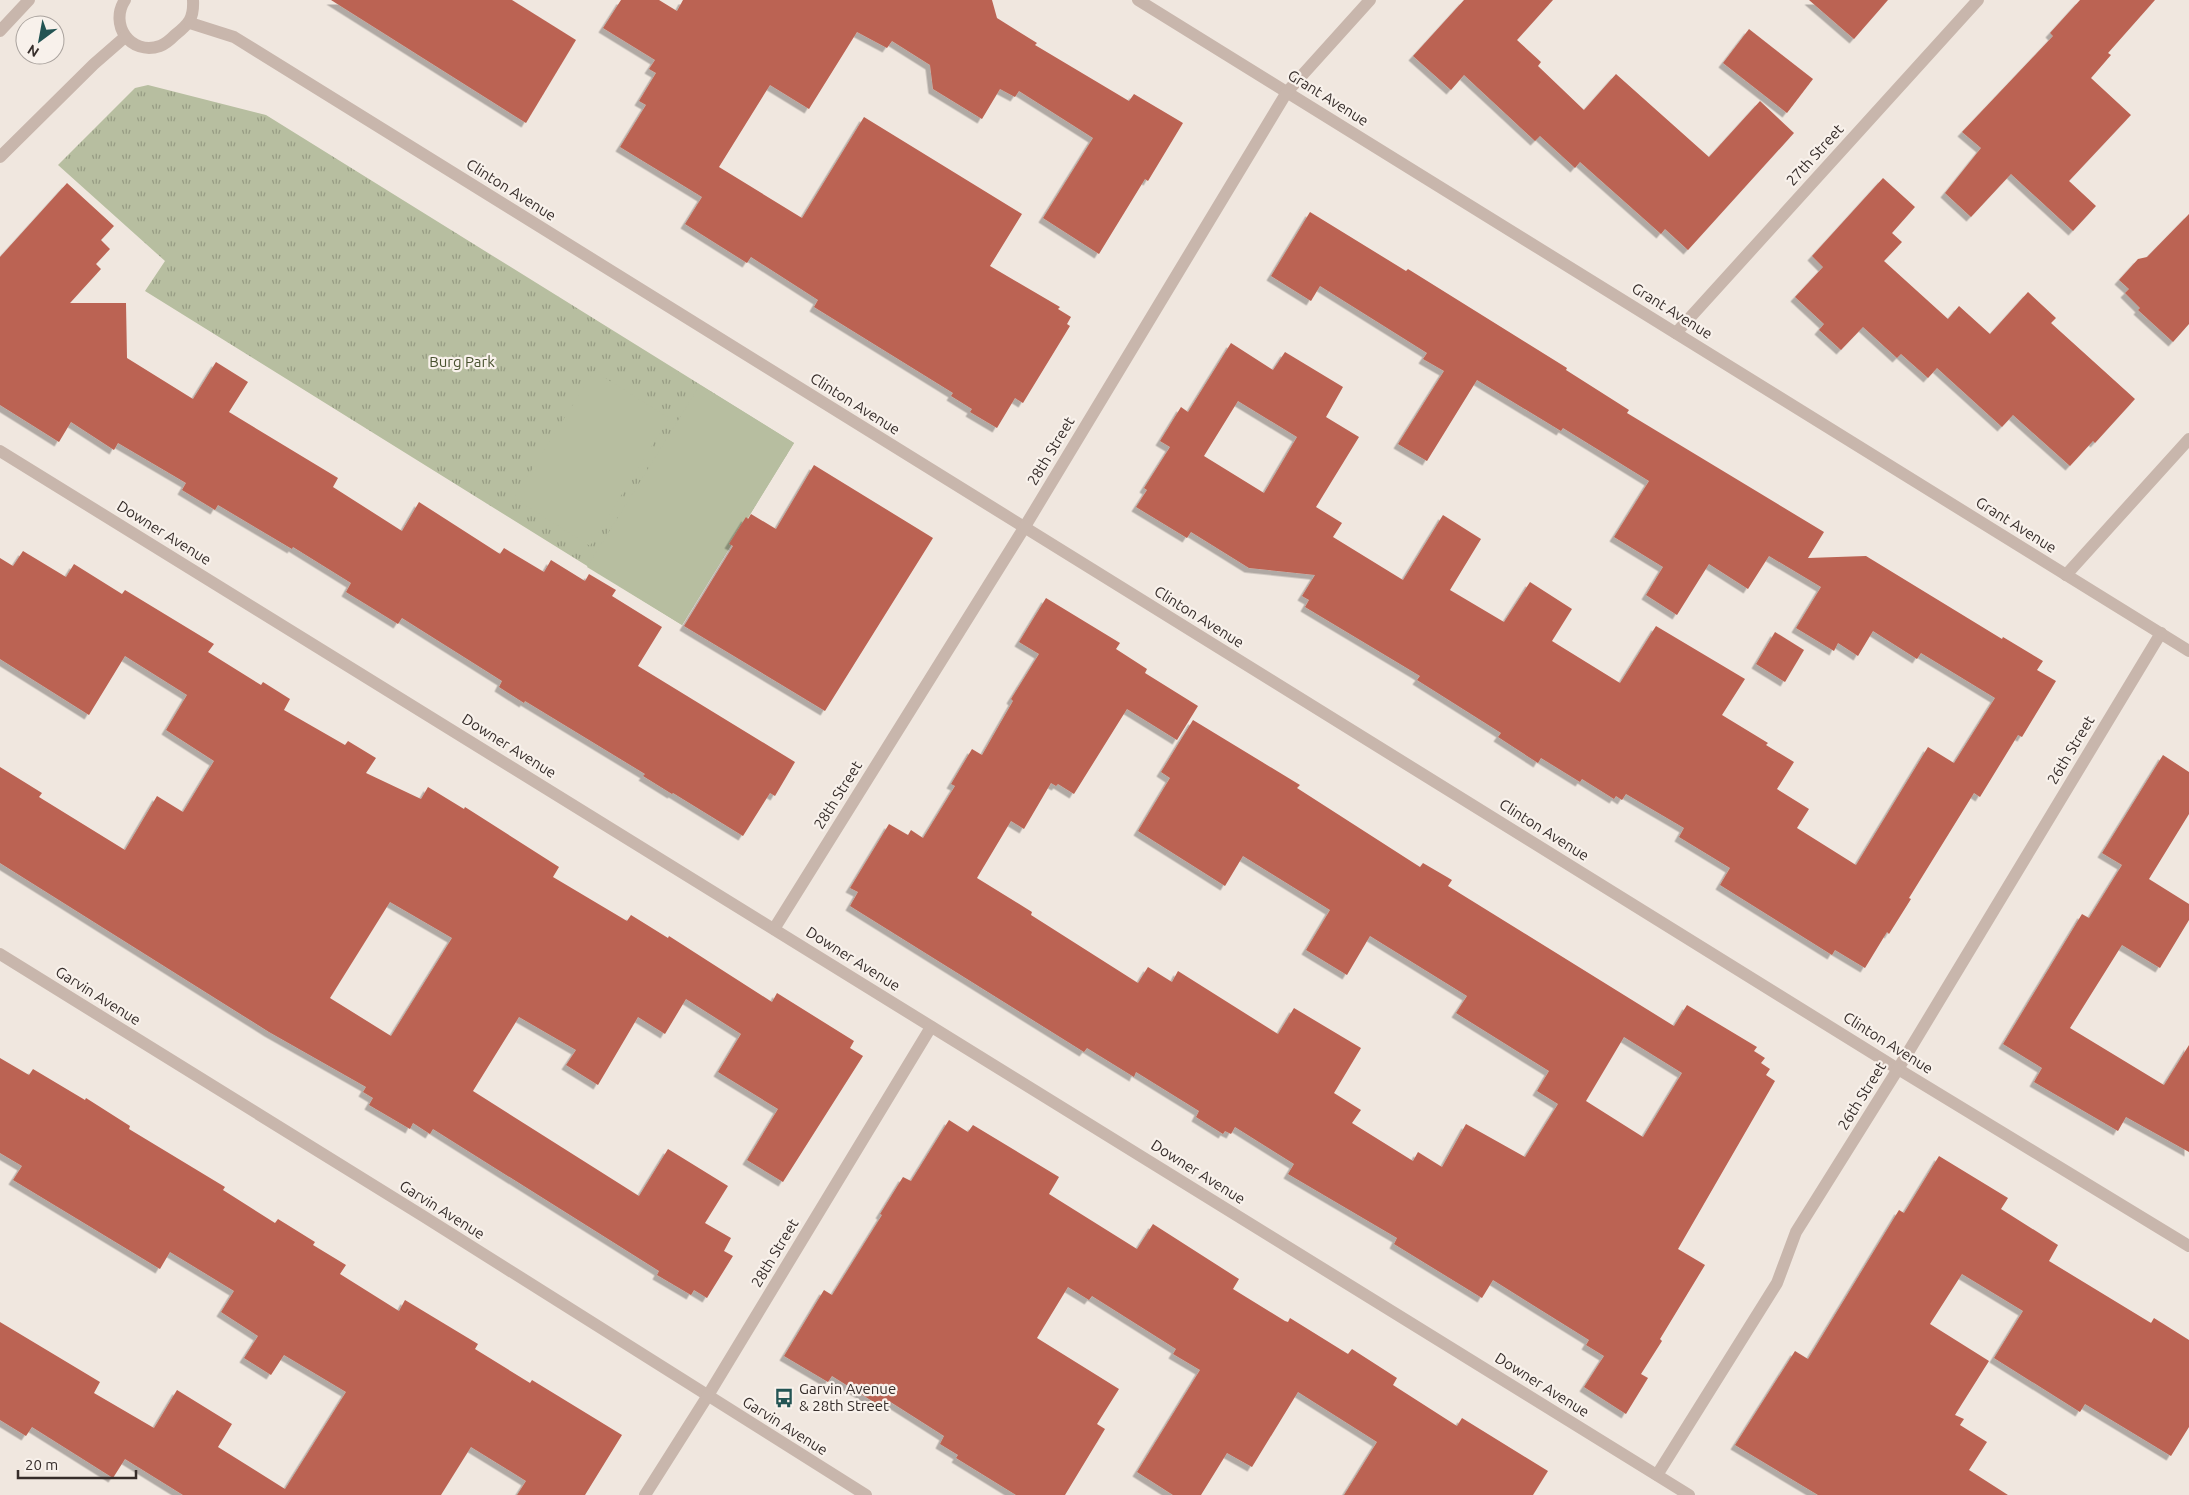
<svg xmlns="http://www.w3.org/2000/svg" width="2189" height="1495" viewBox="0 0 2189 1495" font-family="Ubuntu,sans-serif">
<defs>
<pattern id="grass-tufts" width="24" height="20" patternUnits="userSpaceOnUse" patternTransform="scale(1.25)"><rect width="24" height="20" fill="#b7bea0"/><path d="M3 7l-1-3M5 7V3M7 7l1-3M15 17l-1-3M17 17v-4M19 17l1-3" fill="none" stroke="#969b83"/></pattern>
<filter id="shadow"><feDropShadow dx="-4.5" dy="4.5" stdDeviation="0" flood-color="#0004"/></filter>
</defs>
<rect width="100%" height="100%" fill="#f0e7df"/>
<!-- grass -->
<path fill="url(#grass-tufts)" d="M 148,85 L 266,115 L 794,443 L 682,625 L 145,291 L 165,261 L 58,165 L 135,88 Z"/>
<!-- garden -->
<g fill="#b7bea0">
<path d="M 594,371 L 669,418 L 590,546 L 514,498 Z"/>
<path d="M 700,385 L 794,443 L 682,625 L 587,567 Z"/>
</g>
<!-- building -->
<g fill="#bb6353" fill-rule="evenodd" filter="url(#shadow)">
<path d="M 331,0 L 512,0 L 576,40 L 526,123 Z"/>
<path d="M 621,0 L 659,0 L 677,11 L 683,0 L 992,0 L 997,18 L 1037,43 L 1035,45 L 1129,101 L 1134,94 L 1183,123 L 1148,181 L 1145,179 L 1099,254 L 1043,218 L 1093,138 L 1019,91 L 1015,97 L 1000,89 L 982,119 L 933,89 L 930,65 L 892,41 L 887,48 L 857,32 L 809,109 L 770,85 L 719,167 L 802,218 L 864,117 L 1022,214 L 990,266 L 1060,307 L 1058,309 L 1071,317 L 1067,324 L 1070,326 L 1023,403 L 1015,398 L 997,428 L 970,412 L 972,409 L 951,396 L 953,393 L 814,307 L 818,300 L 751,257 L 747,263 L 685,224 L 702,197 L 620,147 L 646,105 L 639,101 L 656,73 L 649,69 L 655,60 L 603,28 Z"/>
<path d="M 1464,0 L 1553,0 L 1517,40 L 1541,62 L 1538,66 L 1584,110 L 1616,74 L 1709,157 L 1760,101 L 1794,133 L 1688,250 L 1665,229 L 1661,234 L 1580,162 L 1575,168 L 1540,136 L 1535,141 L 1464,75 L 1451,90 L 1413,56 Z"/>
<path d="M 1809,0 L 1888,0 L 1854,39 Z"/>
<path d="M 2080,0 L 2155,0 L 2108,53 L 2111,55 L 2091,78 L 2131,115 L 2069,181 L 2096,206 L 2073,231 L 2011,174 L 1971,217 L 1945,193 L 1981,148 L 1962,132 L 2053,36 L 2050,33 Z"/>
<path d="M 1749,29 L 1813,79 L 1787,113 L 1723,63 Z"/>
<path d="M 1883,178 L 1915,207 L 1892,233 L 1902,242 L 1884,261 L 1948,319 L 1959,306 L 1990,334 L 2028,292 L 2056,318 L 2051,323 L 2135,399 L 2095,443 L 2093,441 L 2070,466 L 2013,415 L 2002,427 L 1937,368 L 1928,378 L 1901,354 L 1897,358 L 1863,327 L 1841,350 L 1819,330 L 1824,324 L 1795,297 L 1823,267 L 1812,256 Z"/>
<path d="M 67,183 L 114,226 L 101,240 L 110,249 L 96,264 L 101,269 L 70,303 L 126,303 L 127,358 L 193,399 L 216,362 L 248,382 L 229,412 L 338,478 L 333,487 L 402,531 L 419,502 L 500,554 L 504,548 L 544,572 L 551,560 L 585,581 L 589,574 L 616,590 L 612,596 L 662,627 L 638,666 L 795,762 L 775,796 L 770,793 L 743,836 L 673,793 L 672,794 L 643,776 L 645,774 L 525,701 L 524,703 L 499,687 L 502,681 L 402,618 L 398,624 L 346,592 L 351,583 L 293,547 L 292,549 L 218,505 L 215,510 L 182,490 L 186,483 L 118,443 L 114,450 L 71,422 L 59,442 L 0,405 L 0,257 Z"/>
<path d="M 1310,212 L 1406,271 L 1408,269 L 1567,368 L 1566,370 L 1629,410 L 1627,413 L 1824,532 L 1808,558 L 1866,556 L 2002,639 L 2003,637 L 2043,661 L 2037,670 L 2056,681 L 2022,737 L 2018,735 L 1980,797 L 1974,793 L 1909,898 L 1911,899 L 1889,934 L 1887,932 L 1865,968 L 1835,950 L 1832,955 L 1720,885 L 1730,868 L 1679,837 L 1684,828 L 1626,794 L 1622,800 L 1616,796 L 1614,799 L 1582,779 L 1580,782 L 1541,758 L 1538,763 L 1498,737 L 1501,733 L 1417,680 L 1420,676 L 1305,607 L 1309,600 L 1302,596 L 1315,575 L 1249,568 L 1191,532 L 1187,538 L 1136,507 L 1147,490 L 1144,488 L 1170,447 L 1160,441 L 1181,407 L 1188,412 L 1231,343 L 1273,370 L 1285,352 L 1343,387 L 1326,417 L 1359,437 L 1316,507 L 1342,523 L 1333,537 L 1403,580 L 1443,515 L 1481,539 L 1450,590 L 1504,622 L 1530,582 L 1572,609 L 1552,641 L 1620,683 L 1656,626 L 1745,679 L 1722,715 L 1768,743 L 1766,745 L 1794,762 L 1777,789 L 1809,809 L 1797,828 L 1856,865 L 1928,747 L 1954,763 L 1995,698 L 1921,653 L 1917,659 L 1873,631 L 1858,656 L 1838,643 L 1834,651 L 1796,628 L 1821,587 L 1769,556 L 1748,589 L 1709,564 L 1677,615 L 1646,595 L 1663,567 L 1614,537 L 1649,481 L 1563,428 L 1561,431 L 1477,380 L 1427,461 L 1398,444 L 1444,371 L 1423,359 L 1427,353 L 1320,286 L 1311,301 L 1271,276 ZM 1238,401 L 1297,437 L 1264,493 L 1204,456 Z"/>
<path d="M 2189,214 L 2189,324 L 2173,342 L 2138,310 L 2140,308 L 2125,293 L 2129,289 L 2119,280 L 2138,259 L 2147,257 Z"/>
<path d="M 814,465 L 933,538 L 825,711 L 684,626 L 733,546 L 729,544 L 746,517 L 748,519 L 751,514 L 776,529 Z"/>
<path d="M 23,551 L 66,577 L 74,564 L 122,594 L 125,590 L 214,644 L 208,652 L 261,685 L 263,682 L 290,699 L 284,710 L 345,745 L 348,741 L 376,758 L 366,773 L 421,799 L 428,787 L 464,809 L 465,807 L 559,867 L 553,877 L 627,921 L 631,915 L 668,938 L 669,936 L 772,1002 L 777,993 L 854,1041 L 850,1048 L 863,1056 L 783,1182 L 747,1160 L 778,1109 L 718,1072 L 741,1034 L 686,999 L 665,1034 L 638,1017 L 598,1085 L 566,1065 L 576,1050 L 519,1017 L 473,1091 L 639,1196 L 668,1149 L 728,1186 L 705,1223 L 731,1238 L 724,1251 L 733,1256 L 707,1298 L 694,1290 L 691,1295 L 657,1275 L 659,1271 L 433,1129 L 430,1134 L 413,1123 L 410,1129 L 369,1105 L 373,1098 L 363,1092 L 366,1087 L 269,1032 L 0,863 L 0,767 L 42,793 L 39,797 L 125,850 L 157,796 L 183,812 L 214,761 L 166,730 L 187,695 L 125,656 L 89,715 L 0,659 L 0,558 L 13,566 ZM 390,902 L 452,938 L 391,1036 L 330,998 Z"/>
<path d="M 1046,598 L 1120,643 L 1116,649 L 1147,669 L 1145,673 L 1198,706 L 1177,740 L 1127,709 L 1074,794 L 1058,784 L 1056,786 L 1051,783 L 1024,829 L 1011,821 L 977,878 L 1032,912 L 1031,915 L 1138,983 L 1148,967 L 1172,982 L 1178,971 L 1278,1034 L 1294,1008 L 1361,1048 L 1334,1093 L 1361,1110 L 1352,1123 L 1413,1161 L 1418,1152 L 1442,1167 L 1466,1124 L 1525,1157 L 1558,1104 L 1537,1091 L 1549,1071 L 1456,1013 L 1467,996 L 1370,936 L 1347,975 L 1306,950 L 1330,910 L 1243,856 L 1225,886 L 1138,831 L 1170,778 L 1161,772 L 1193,720 L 1300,785 L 1297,788 L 1420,867 L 1423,863 L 1452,880 L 1448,886 L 1674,1026 L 1687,1005 L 1757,1047 L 1754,1051 L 1765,1058 L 1761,1063 L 1770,1069 L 1766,1075 L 1775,1081 L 1678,1249 L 1705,1265 L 1660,1339 L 1662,1341 L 1641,1374 L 1648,1378 L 1626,1414 L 1584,1387 L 1604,1356 L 1586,1345 L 1589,1340 L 1493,1280 L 1482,1298 L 1394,1244 L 1397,1238 L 1288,1174 L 1294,1164 L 1235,1127 L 1231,1134 L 1225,1131 L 1223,1134 L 1196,1117 L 1199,1111 L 1136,1072 L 1134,1077 L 1087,1048 L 1084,1052 L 850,906 L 858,892 L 850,888 L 889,824 L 908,835 L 911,830 L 923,838 L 955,786 L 951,784 L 972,749 L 982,755 L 1013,701 L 1011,699 L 1039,654 L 1019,642 ZM 1624,1037 L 1682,1073 L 1643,1137 L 1586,1101 Z"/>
<path d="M 1775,632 L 1804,650 L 1785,682 L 1756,664 Z"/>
<path d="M 2163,755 L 2189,772 L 2189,814 L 2149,879 L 2189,904 L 2189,920 L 2160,968 L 2122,945 L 2070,1028 L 2164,1085 L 2189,1045 L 2189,1152 L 2126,1117 L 2118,1131 L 2034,1082 L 2042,1068 L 2003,1044 L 2082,914 L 2089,918 L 2122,865 L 2102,853 Z"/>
<path d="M 0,1058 L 29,1075 L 33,1069 L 85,1100 L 86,1098 L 130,1126 L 129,1129 L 225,1187 L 223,1190 L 275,1223 L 278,1219 L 315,1242 L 313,1245 L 346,1265 L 340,1274 L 399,1311 L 405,1300 L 478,1344 L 475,1349 L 530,1383 L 532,1380 L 622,1435 L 585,1495 L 517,1495 L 526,1481 L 471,1447 L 441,1495 L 183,1495 L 125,1459 L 113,1478 L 32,1427 L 26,1436 L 0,1420 L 0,1322 L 100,1382 L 94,1393 L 154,1428 L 177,1390 L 232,1424 L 218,1447 L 285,1489 L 346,1392 L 284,1355 L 271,1375 L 244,1358 L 258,1336 L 221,1312 L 234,1291 L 170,1252 L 160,1269 L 13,1180 L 22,1166 L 0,1153 Z"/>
<path d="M 949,1120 L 968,1132 L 973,1125 L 1059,1177 L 1049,1194 L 1137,1249 L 1153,1224 L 1239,1279 L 1233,1289 L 1285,1321 L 1288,1322 L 1290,1318 L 1348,1354 L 1352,1349 L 1397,1378 L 1393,1385 L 1457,1426 L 1462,1418 L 1548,1471 L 1533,1495 L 1344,1495 L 1377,1442 L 1298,1392 L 1252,1467 L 1227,1453 L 1201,1495 L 1173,1495 L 1137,1472 L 1200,1370 L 1173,1354 L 1176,1349 L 1092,1296 L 1089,1300 L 1068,1287 L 1037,1338 L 1119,1389 L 1097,1424 L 1105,1429 L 1065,1495 L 1016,1495 L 956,1458 L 958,1455 L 940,1444 L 944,1436 L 889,1401 L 886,1406 L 878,1402 L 877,1404 L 832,1376 L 828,1382 L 784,1356 L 824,1290 L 832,1295 L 882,1215 L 880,1214 L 903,1177 L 911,1181 Z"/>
<path d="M 1939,1156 L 2008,1198 L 2001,1209 L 2058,1245 L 2049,1261 L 2151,1323 L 2154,1318 L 2189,1340 L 2189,1427 L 2171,1456 L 2085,1404 L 2080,1412 L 1994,1358 L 2023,1311 L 1962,1274 L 1930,1324 L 1989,1361 L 1955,1415 L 1964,1419 L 1960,1425 L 1987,1442 L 1969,1470 L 2008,1495 L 1818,1495 L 1735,1445 L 1795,1351 L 1808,1359 L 1899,1210 L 1904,1213 Z"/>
</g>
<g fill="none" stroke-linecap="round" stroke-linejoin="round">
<!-- minor -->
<g stroke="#c8b6ac" stroke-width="12">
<path d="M 125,0 C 109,24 130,56 160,46 C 166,44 171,39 175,35 C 189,24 194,18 193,0"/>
<path d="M 1138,0 L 2189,651"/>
<path d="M 190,23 L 234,37 L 1898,1069 L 2189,1246"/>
<path d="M 0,31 L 29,0"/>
<path d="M 0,157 L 94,64 L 125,37"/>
<path d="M 1676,333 L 1978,0"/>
<path d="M 0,451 L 1689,1495"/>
<path d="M 2066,575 L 2189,439"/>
<path d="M 774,929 L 1024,528 L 1287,92 L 1370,0"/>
<path d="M 0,954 L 423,1216 L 866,1495"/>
<path d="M 1657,1475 L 1777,1283 L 1796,1232 L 1898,1069 L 2161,633"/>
<path d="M 645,1495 L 707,1397 L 931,1027"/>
</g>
</g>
<!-- icons -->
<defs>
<symbol id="bus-bare" viewBox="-9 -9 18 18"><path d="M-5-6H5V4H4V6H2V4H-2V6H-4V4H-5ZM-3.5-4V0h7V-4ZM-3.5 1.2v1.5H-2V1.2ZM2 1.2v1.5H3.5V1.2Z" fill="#235453" stroke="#f8f1eb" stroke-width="2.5" paint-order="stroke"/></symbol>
</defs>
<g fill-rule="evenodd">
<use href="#bus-bare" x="770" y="1384" width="28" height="28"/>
</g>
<g text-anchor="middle" stroke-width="4.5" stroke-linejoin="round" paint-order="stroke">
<!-- street labels -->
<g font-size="15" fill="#362d2a" stroke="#f8f1eb">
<text transform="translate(1328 98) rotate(32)" y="5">Grant Avenue</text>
<text transform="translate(1815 155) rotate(-48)" y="5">27th Street</text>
<text transform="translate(511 190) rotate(32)" y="5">Clinton Avenue</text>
<text transform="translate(1672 311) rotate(32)" y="5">Grant Avenue</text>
<text transform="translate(855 404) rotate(32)" y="5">Clinton Avenue</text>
<text transform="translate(1051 451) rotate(-59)" y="5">28th Street</text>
<text transform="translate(2016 525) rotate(32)" y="5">Grant Avenue</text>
<text transform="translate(164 533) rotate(32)" y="5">Downer Avenue</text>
<text transform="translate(1199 617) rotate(32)" y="5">Clinton Avenue</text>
<text transform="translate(509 746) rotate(32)" y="5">Downer Avenue</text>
<text transform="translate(2071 750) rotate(-59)" y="5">26th Street</text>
<text transform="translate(838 795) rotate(-58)" y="5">28th Street</text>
<text transform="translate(1544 830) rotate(32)" y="5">Clinton Avenue</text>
<text transform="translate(853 959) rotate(32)" y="5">Downer Avenue</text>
<text transform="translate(98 996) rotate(32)" y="5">Garvin Avenue</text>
<text transform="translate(1888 1043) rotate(32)" y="5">Clinton Avenue</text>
<text transform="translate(1862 1096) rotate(-58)" y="5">26th Street</text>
<text transform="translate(1198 1172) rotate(32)" y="5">Downer Avenue</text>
<text transform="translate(442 1210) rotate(32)" y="5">Garvin Avenue</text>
<text transform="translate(775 1253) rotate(-59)" y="5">28th Street</text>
<text transform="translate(1542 1385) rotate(32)" y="5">Downer Avenue</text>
<text transform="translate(785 1426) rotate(32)" y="5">Garvin Avenue</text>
</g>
<!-- park labels -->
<g font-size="15" fill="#495230" stroke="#f8f1eb">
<text x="462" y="367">Burg Park</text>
</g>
<!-- poi labels -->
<g font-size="15" fill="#362d2a" stroke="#f8f1eb" text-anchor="start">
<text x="799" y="1394">Garvin Avenue<tspan x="799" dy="17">&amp; 28th Street</tspan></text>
</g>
</g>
<!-- north arrow -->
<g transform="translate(40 40) rotate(212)"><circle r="24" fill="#f8f1eb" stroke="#aaa39e"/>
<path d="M0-4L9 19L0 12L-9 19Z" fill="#235453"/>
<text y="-8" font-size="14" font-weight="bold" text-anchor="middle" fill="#362d2a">N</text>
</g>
<!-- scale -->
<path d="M18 1470v8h118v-8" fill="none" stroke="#362d2a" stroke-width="2.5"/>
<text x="25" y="1470" font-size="15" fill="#362d2a" stroke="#f8f1eb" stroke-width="4" paint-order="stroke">20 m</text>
</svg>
